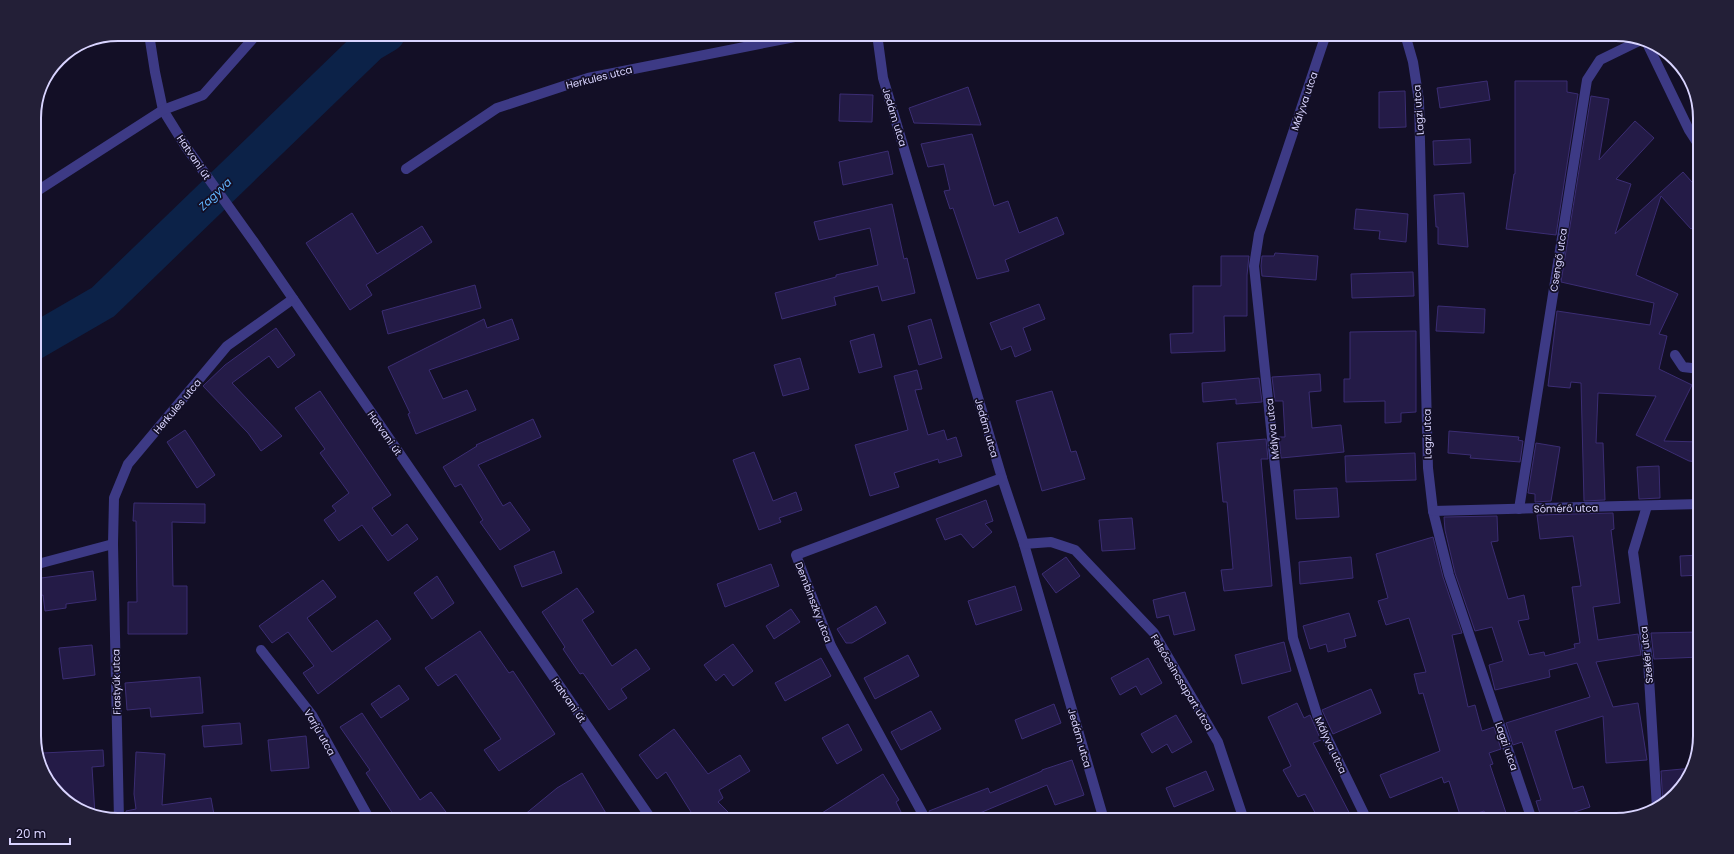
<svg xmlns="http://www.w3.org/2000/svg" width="1734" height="854" viewBox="0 0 1734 854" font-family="Poppins,sans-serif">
<rect width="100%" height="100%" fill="#130f26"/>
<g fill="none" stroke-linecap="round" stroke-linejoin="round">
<!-- river -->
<path stroke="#0c2248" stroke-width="36" d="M 34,342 L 103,302 L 370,44 L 387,34"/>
</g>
<!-- building -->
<g fill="#241b47" stroke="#3b2d73">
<path d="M 1487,81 L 1490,100 L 1440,108 L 1437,88 Z"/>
<path d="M 1515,81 L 1567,81 L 1567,92 L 1578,94 L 1556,235 L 1506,229 L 1514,174 L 1515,174 Z"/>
<path d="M 968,87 L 981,125 L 914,123 L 909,108 Z"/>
<path d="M 1405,91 L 1406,127 L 1379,128 L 1379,92 Z"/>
<path d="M 840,94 L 873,95 L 872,122 L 839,121 Z"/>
<path d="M 1591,96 L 1609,99 L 1599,160 L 1635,121 L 1654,138 L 1616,179 L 1631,184 L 1615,234 L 1683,172 L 1700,191 L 1700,221 L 1691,229 L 1661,196 L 1636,275 L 1678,294 L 1659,334 L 1667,336 L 1659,369 L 1692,385 L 1664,441 L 1700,442 L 1700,462 L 1689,461 L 1636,435 L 1656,396 L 1598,393 L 1596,443 L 1603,443 L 1605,500 L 1584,501 L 1581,383 L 1571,382 L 1570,388 L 1548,386 L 1557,311 L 1650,325 L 1654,303 L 1561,282 Z"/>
<path d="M 972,134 L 994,206 L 1008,201 L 1019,233 L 1057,217 L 1064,234 L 1005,260 L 1009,271 L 977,279 L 953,208 L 950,209 L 944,191 L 950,190 L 944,164 L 928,167 L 921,144 Z"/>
<path d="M 1470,139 L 1471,163 L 1434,165 L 1433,141 Z"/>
<path d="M 888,151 L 893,174 L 843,185 L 839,162 Z"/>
<path d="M 1464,193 L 1468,247 L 1438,244 L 1438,227 L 1436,227 L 1434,195 Z"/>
<path d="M 892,204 L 904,259 L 907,258 L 915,293 L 882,301 L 878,286 L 834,297 L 836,305 L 782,319 L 775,293 L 836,277 L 836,275 L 878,265 L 870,228 L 819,240 L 814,222 Z"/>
<path d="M 1356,209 L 1408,214 L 1406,242 L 1379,239 L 1380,231 L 1354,229 Z"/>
<path d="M 352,213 L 377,254 L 422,226 L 432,242 L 366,285 L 372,295 L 350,310 L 306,243 Z"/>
<path d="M 1275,253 L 1318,256 L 1316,280 L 1262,276 L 1261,266 L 1262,256 L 1274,256 Z"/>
<path d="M 1221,256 L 1249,256 L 1247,275 L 1247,316 L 1224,316 L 1225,351 L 1171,353 L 1170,334 L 1193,333 L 1193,286 L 1221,286 Z"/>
<path d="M 1413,272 L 1414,296 L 1352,298 L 1351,274 Z"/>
<path d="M 475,285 L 481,308 L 388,334 L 382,311 Z"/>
<path d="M 1039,304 L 1045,319 L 1023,328 L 1031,350 L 1015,357 L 1011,346 L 1001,350 L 990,323 Z"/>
<path d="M 1438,306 L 1485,309 L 1484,333 L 1436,331 Z"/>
<path d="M 484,319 L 487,328 L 512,319 L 519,339 L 429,370 L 443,399 L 467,390 L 476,410 L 416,434 L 408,414 L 410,413 L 388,367 Z"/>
<path d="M 931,319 L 942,358 L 919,365 L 908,326 Z"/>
<path d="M 276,328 L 295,355 L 278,368 L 269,356 L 232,383 L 282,436 L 261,451 L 248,433 L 203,386 L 225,365 Z"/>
<path d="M 1416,331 L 1416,412 L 1401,413 L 1401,422 L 1385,423 L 1385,401 L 1344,402 L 1344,379 L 1350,379 L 1350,332 Z"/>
<path d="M 874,334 L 882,367 L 859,373 L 850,341 Z"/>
<path d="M 800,358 L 809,389 L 783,396 L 774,365 Z"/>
<path d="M 917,370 L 922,389 L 915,390 L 928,435 L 944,430 L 947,440 L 956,437 L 962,456 L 939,463 L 938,459 L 894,473 L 899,487 L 870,496 L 855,445 L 908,430 L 894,376 Z"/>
<path d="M 1320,374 L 1321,391 L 1309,392 L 1312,428 L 1341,425 L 1344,452 L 1281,458 L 1279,437 L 1285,437 L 1283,401 L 1275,401 L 1272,377 Z"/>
<path d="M 1259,378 L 1262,402 L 1236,404 L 1236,399 L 1203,402 L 1202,383 Z"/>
<path d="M 320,391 L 391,495 L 372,508 L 392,536 L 407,524 L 418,539 L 388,561 L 362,525 L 339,541 L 324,520 L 336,511 L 332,506 L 349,493 L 320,453 L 325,449 L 295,408 Z"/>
<path d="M 1052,391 L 1071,452 L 1076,451 L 1085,479 L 1042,491 L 1016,401 Z"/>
<path d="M 533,419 L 541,437 L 478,465 L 503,506 L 510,502 L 530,530 L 500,550 L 480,522 L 483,520 L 461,484 L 455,487 L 443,467 L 477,446 L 476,445 Z"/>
<path d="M 185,430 L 215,475 L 197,488 L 167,442 Z"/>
<path d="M 1449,431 L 1519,437 L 1518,440 L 1523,441 L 1520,462 L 1470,458 L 1471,455 L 1448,453 Z"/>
<path d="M 1266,439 L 1268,459 L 1261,459 L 1272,586 L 1224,591 L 1221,570 L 1233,569 L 1227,502 L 1223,502 L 1217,443 Z"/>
<path d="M 1536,443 L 1560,447 L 1551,501 L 1535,502 L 1535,494 L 1528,493 Z"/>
<path d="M 754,452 L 773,501 L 796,492 L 802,510 L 779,518 L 781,522 L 759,530 L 733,460 Z"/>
<path d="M 1415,453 L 1416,480 L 1346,482 L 1345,456 Z"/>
<path d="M 1659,466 L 1660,498 L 1639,499 L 1637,467 Z"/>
<path d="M 1337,488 L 1339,517 L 1296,519 L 1294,490 Z"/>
<path d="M 986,500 L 993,521 L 985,524 L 992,532 L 973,548 L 961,534 L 945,540 L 936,519 Z"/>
<path d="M 134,503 L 205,504 L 205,523 L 172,522 L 173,586 L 187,586 L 187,634 L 128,634 L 128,602 L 137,602 L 136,521 L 133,521 Z"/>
<path d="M 1613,513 L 1614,529 L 1611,530 L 1620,603 L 1593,607 L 1598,640 L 1638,634 L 1641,655 L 1596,662 L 1613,707 L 1638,703 L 1647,760 L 1606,763 L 1603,716 L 1555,731 L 1573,789 L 1583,786 L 1590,807 L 1550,820 L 1542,820 L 1536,801 L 1541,800 L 1522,742 L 1513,745 L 1506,723 L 1590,697 L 1577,663 L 1549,670 L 1550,677 L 1495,690 L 1489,665 L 1503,661 L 1492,627 L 1475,631 L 1455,573 L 1445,530 L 1444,517 L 1497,516 L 1498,541 L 1491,542 L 1508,599 L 1524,595 L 1529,619 L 1518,621 L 1529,655 L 1544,652 L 1545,656 L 1575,648 L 1574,644 L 1580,643 L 1572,587 L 1581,586 L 1573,536 L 1540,539 L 1537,515 Z"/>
<path d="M 1132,518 L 1135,549 L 1102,551 L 1099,520 Z"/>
<path d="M 1433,537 L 1443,577 L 1462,633 L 1452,635 L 1468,707 L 1475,705 L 1482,731 L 1494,727 L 1501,749 L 1489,753 L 1493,764 L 1490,765 L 1506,813 L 1487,820 L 1484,811 L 1461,818 L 1449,781 L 1444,783 L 1442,777 L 1390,798 L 1380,775 L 1440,751 L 1423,693 L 1419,694 L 1414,674 L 1426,672 L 1409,618 L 1386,625 L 1378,601 L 1388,598 L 1376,554 Z"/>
<path d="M 554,551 L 562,573 L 522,587 L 514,566 Z"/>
<path d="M 1700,555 L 1700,575 L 1681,576 L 1680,556 Z"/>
<path d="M 1066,557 L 1080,576 L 1056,593 L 1042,574 Z"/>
<path d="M 1351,557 L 1353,578 L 1300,584 L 1299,562 Z"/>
<path d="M 771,564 L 779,586 L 725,607 L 717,584 Z"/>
<path d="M 93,571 L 96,600 L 66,604 L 66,608 L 45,611 L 43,595 L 34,597 L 34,579 Z"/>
<path d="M 437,576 L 454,603 L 432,619 L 414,593 Z"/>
<path d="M 323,580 L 336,597 L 307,618 L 332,652 L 377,620 L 391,639 L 318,694 L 303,673 L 314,666 L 288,632 L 272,643 L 259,626 Z"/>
<path d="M 1015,586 L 1022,610 L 976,625 L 968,601 Z"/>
<path d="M 577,588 L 594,612 L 582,620 L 612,666 L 636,649 L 650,669 L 621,689 L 627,698 L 609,710 L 583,673 L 580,674 L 563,649 L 565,647 L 542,612 Z"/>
<path d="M 1185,592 L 1195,630 L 1174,635 L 1169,615 L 1157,618 L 1153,600 Z"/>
<path d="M 876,606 L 886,623 L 852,643 L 846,643 L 837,629 Z"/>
<path d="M 791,609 L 800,622 L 774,639 L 766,626 Z"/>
<path d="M 1349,613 L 1356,636 L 1344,639 L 1346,647 L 1328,652 L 1326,644 L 1310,649 L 1303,626 Z"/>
<path d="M 480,631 L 509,673 L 513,671 L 555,734 L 499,771 L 484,750 L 501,739 L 456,674 L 438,686 L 425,668 Z"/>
<path d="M 1700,632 L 1700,657 L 1654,659 L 1651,633 Z"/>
<path d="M 1284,642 L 1291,671 L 1242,684 L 1235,655 Z"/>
<path d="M 733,644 L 753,671 L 733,686 L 724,674 L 716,681 L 704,665 Z"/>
<path d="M 92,645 L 95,675 L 63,679 L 59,648 Z"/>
<path d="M 908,655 L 919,676 L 875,699 L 864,678 Z"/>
<path d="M 821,658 L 831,676 L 785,701 L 775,683 Z"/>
<path d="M 1148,658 L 1162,683 L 1141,695 L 1136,686 L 1120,695 L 1111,678 Z"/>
<path d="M 200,677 L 203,713 L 151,717 L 150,708 L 127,710 L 125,683 Z"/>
<path d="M 399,685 L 409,699 L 381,718 L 371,704 Z"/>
<path d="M 1371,689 L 1381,713 L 1333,734 L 1322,710 Z"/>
<path d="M 1297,703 L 1304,718 L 1310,715 L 1321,740 L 1313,743 L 1353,820 L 1319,820 L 1305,794 L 1298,797 L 1283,770 L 1291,766 L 1268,717 Z"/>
<path d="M 1054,704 L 1061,723 L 1022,739 L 1015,720 Z"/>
<path d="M 931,711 L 941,729 L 901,750 L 891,732 Z"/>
<path d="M 362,713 L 420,800 L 431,792 L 452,820 L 397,820 L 366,773 L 370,770 L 340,727 Z"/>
<path d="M 1176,715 L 1192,742 L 1172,753 L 1167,744 L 1152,753 L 1141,734 Z"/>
<path d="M 240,723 L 242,744 L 204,747 L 202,726 Z"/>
<path d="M 848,724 L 862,750 L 837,764 L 822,738 Z"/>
<path d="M 674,729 L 708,774 L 740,755 L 750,771 L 719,790 L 723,798 L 718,802 L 736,820 L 696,820 L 666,772 L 657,779 L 639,755 Z"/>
<path d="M 306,736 L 309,768 L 271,771 L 268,740 Z"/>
<path d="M 103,750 L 104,766 L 92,767 L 95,815 L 81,811 L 48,783 L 44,771 L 43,753 Z"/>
<path d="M 136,752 L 165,754 L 162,805 L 211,798 L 215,820 L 127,820 L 126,811 L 136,809 L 134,794 Z"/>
<path d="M 1072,760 L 1084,795 L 1055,805 L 1047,785 L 963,820 L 932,820 L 929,811 L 988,788 L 990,793 L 1042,771 L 1042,770 Z"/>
<path d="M 1693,768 L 1691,773 L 1663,805 L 1661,771 Z"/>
<path d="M 1206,771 L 1214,790 L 1174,807 L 1166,788 Z"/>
<path d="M 582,773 L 610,820 L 518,820 L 557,788 Z"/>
<path d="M 883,774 L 899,800 L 896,802 L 905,820 L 811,820 Z"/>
</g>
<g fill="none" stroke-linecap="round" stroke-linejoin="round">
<!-- minor -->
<g stroke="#3d3a85" stroke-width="10">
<path d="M 149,34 L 155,72 L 163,110 L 186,147 L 254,242 L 652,820"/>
<path d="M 877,34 L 883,78 L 1002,478 L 1024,544 L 1104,820"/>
<path d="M 1326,34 L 1259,234 L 1254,266 L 1293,638 L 1319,721 L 1367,820"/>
<path d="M 1405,34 L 1413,62 L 1419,101 L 1428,468 L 1433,511 L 1449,575 L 1532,820"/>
<path d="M 1646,41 L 1689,130 L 1700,147"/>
<path d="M 406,169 L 497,108 L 588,78 L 810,34"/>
<path d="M 34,193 L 163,110 L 203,95 L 257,34"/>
<path d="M 1675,355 L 1683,367 L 1700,369"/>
<path d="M 1647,506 L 1633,552 L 1648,661 L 1657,808"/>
<path d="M 1519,509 L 1587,80 L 1600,60 L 1641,40"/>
<path d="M 1433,511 L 1700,504"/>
<path d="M 1024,544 L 1051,542 L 1075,550 L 1154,633 L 1218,742 L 1244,820"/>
<path d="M 34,565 L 113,544"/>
<path d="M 261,650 L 312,715 L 370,820"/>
<path d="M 119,820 L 113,544 L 114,498 L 128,464 L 227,346 L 293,299"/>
<path d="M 926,820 L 831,646 L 796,555 L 1002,478"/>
</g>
</g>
<g text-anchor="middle" stroke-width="3.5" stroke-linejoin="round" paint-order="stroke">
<!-- street labels -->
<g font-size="10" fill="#d9d4ff" stroke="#130f26">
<text transform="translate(599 77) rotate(-14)" y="4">Herkules utca</text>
<text transform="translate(1304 101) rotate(-71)" y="4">Mályva utca</text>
<text transform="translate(1418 110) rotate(-94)" y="4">Lagzi utca</text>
<text transform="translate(895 117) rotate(73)" y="4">Jedám utca</text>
<text transform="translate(194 157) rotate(56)" y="4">Hatvani út</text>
<text transform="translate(1558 260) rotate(-81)" y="4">Csengő utca</text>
<text transform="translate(177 406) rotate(-50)" y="4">Herkules utca</text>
<text transform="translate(987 428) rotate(74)" y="4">Jedám utca</text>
<text transform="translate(1272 429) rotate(-96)" y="4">Mályva utca</text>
<text transform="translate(385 433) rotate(55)" y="4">Hatvani út</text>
<text transform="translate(1427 434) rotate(-91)" y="4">Lagzi utca</text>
<text transform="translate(1566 508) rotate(-1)" y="4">Sómérő utca</text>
<text transform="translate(814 602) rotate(69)" y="4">Dembinszky utca</text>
<text transform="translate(1646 655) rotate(-96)" y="4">Szekér utca</text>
<text transform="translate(116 682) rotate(-91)" y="4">Fiastyúk utca</text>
<text transform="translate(1182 682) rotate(59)" y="4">Felsőcsincsapart utca</text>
<text transform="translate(569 700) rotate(55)" y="4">Hatvani út</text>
<text transform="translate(320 732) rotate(60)" y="4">Varjú utca</text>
<text transform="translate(1080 738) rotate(74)" y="4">Jedám utca</text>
<text transform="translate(1331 745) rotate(65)" y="4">Mályva utca</text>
<text transform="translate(1507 746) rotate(71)" y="4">Lagzi utca</text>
</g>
<!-- water labels -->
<g font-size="11" font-style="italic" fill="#62b6ff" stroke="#130f26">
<text transform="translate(215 194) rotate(-44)" y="4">Zagyva</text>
</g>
</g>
<!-- crop -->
<path d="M0 0H1734V854H0ZM118 41H1616A77 77 0 0 1 1693 118V736A77 77 0 0 1 1616 813H118A77 77 0 0 1 41 736V118A77 77 0 0 1 118 41Z" fill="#231f37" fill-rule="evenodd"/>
<path fill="none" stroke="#d9d4ff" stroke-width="2" d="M118 41H1616A77 77 0 0 1 1693 118V736A77 77 0 0 1 1616 813H118A77 77 0 0 1 41 736V118A77 77 0 0 1 118 41Z"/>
<!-- scale -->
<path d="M10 838v6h60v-6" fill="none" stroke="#d9d4ff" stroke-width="2"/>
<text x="16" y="838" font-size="12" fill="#d9d4ff" stroke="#130f26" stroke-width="3" paint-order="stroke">20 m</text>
</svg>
